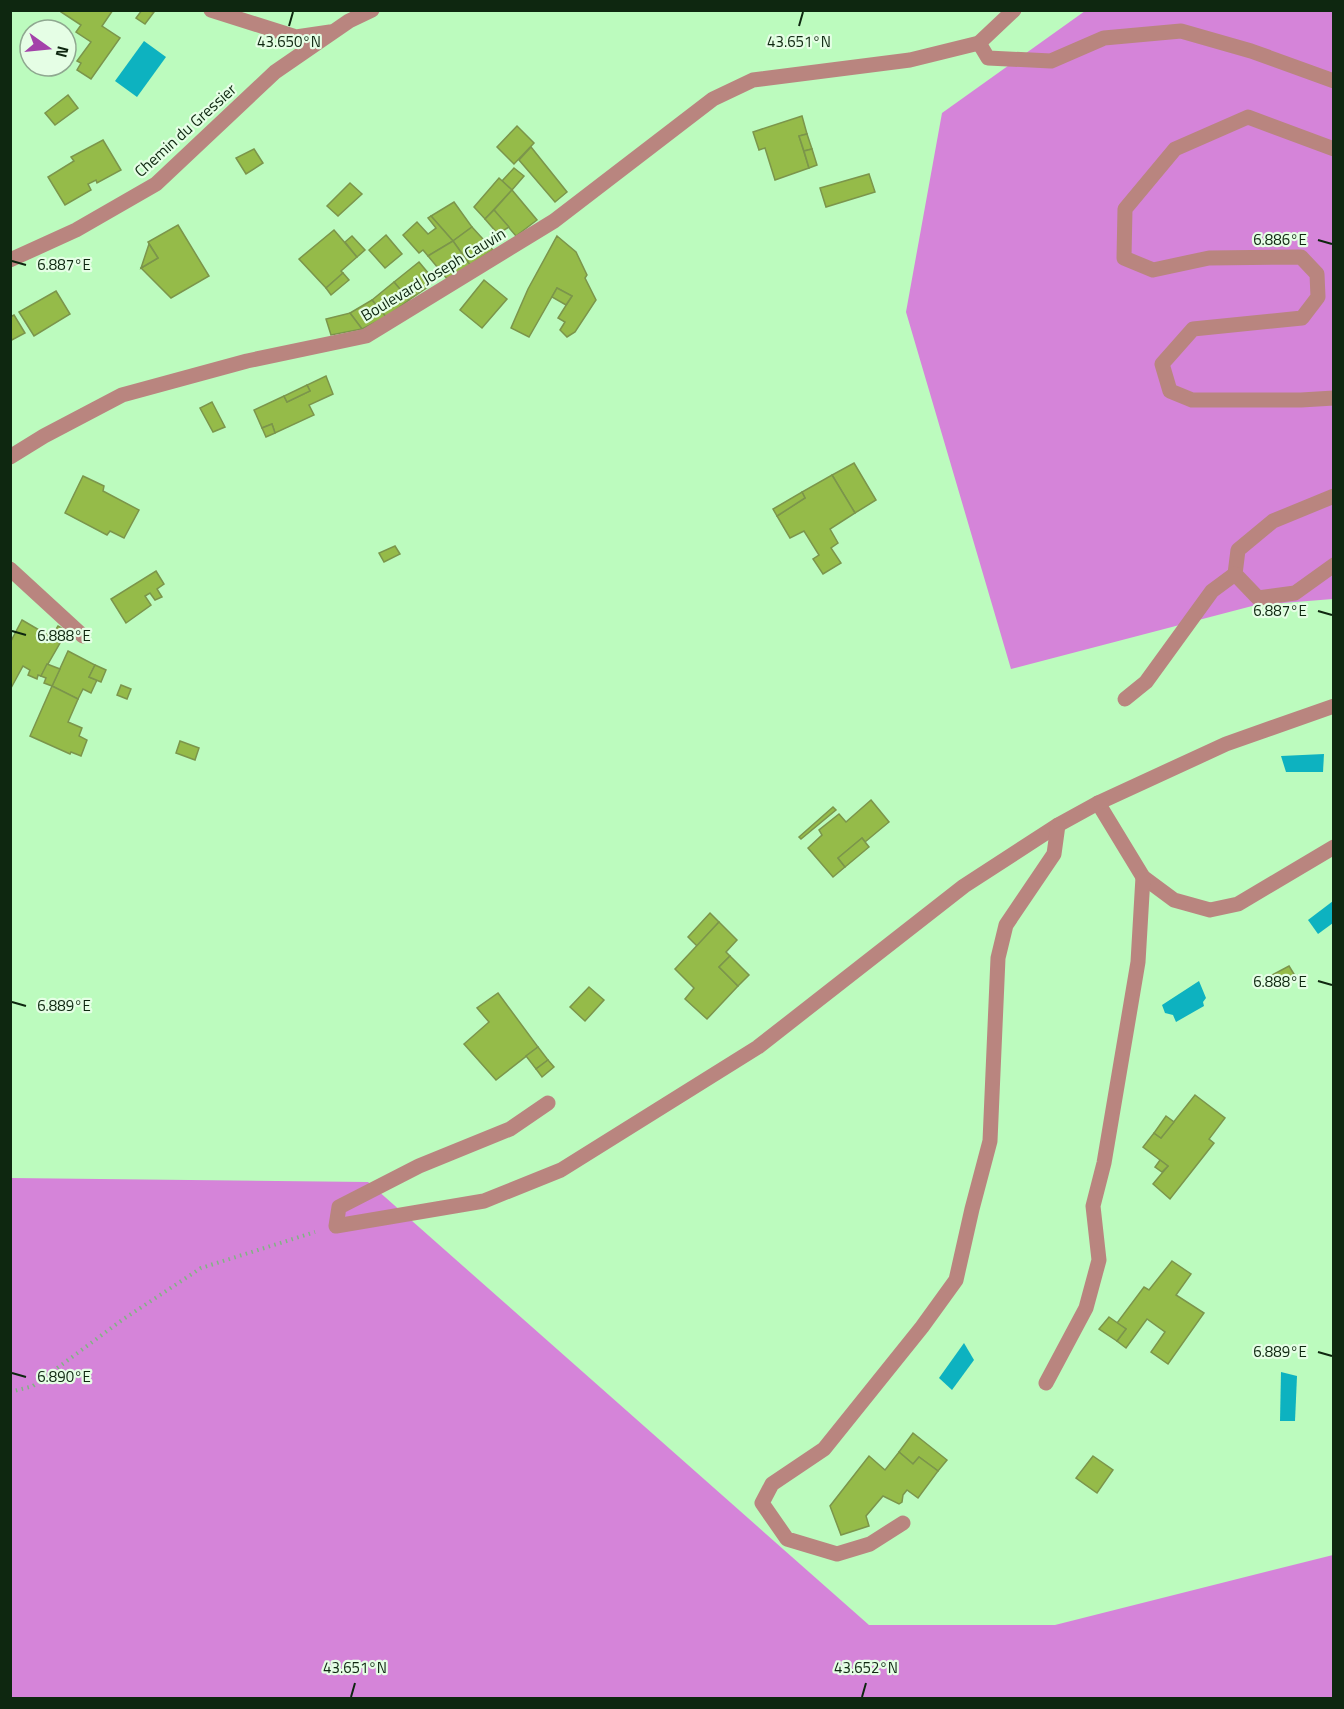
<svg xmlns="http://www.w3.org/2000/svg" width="1344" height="1709" viewBox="0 0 1344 1709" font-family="'Titillium Web',sans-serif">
<rect width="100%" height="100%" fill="#bcfbbe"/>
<!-- forest -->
<g fill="#d584d9">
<path d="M 1085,11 L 1333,11 L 1333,599 L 1256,605 L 1011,669 L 906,312 L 942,113 Z"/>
<path d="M 11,1178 L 368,1182 L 869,1625 L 1055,1625 L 1333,1555 L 1333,1698 L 11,1698 Z"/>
</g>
<!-- water -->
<g fill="#0db2c0">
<path d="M 144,41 L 166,57 L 137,97 L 115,81 Z"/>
<path d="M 1324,754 L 1323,772 L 1286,772 L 1281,756 Z"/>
<path d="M 1333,901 L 1333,923 L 1318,934 L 1308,920 Z"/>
<path d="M 1199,981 L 1206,998 L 1203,1002 L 1204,1006 L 1176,1022 L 1173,1015 L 1165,1013 L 1162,1005 Z"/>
<path d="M 964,1343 L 974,1360 L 952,1390 L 939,1378 Z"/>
<path d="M 1281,1372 L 1297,1376 L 1295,1421 L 1280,1421 Z"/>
</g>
<!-- building -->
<g fill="#95bb49" stroke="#7b954b" stroke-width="1.5">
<path d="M 62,10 L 113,10 L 102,26 L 120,38 L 91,79 L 77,70 L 81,63 L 77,61 L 91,42 L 76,32 L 81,25 L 61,12 Z"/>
<path d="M 142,10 L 154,12 L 145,24 L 136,18 Z"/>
<path d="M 68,95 L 78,108 L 55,125 L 45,113 Z"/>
<path d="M 802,116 L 807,134 L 799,136 L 809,168 L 775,180 L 765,148 L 759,150 L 753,132 Z"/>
<path d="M 517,126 L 534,143 L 514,164 L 497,147 Z"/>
<path d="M 807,134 L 812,149 L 804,151 L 799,136 Z"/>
<path d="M 103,140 L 121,170 L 97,183 L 96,180 L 88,184 L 91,190 L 65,205 L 48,177 L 74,161 L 71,157 Z"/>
<path d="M 531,147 L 567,192 L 555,202 L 519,160 Z"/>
<path d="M 254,149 L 263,163 L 246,174 L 236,158 Z"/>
<path d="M 812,149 L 817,165 L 809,168 L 804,151 Z"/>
<path d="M 514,168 L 524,176 L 512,190 L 502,181 Z"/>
<path d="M 869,174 L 875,192 L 826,207 L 820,188 Z"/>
<path d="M 499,178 L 512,190 L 485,219 L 474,207 Z"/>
<path d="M 350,183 L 362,194 L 338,216 L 327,206 Z"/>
<path d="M 512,190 L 537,220 L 516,236 L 494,210 Z"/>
<path d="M 454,202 L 472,227 L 453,241 L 431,216 Z"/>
<path d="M 494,210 L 509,227 L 498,234 L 485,219 Z"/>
<path d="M 431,216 L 453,241 L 428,256 L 423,250 L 419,253 L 403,235 L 417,222 L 428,234 L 436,228 L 428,218 Z"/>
<path d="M 178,225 L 209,276 L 171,298 L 141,268 L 158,258 L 148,242 Z"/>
<path d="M 472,227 L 493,250 L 470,265 L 453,241 Z"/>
<path d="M 334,230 L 357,257 L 341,271 L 343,273 L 326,288 L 299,259 Z"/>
<path d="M 386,235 L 402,254 L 385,268 L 369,250 Z"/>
<path d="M 352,236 L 365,250 L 357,257 L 345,242 Z"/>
<path d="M 557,236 L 576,252 L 587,275 L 585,278 L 596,300 L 575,332 L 567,337 L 560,330 L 565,322 L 558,318 L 572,296 L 557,288 L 529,337 L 511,328 L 528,289 Z"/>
<path d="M 453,241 L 470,265 L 448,280 L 428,256 Z"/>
<path d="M 149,244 L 158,258 L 141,268 Z"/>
<path d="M 419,262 L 429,274 L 423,279 L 429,286 L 409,300 L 394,282 Z"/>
<path d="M 343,273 L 349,280 L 331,295 L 326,288 Z"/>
<path d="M 484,280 L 507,299 L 482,328 L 460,310 Z"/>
<path d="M 394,282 L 409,300 L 386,317 L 372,300 Z"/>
<path d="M 557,288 L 572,296 L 566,305 L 552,297 Z"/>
<path d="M 56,291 L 70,314 L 34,336 L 19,312 Z"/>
<path d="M 372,300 L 386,317 L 362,329 L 350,313 Z"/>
<path d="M 350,313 L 362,329 L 331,335 L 326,319 Z"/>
<path d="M 14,315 L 25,333 L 10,341 L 10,317 Z"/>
<path d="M 326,376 L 333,394 L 309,405 L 314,415 L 275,433 L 272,424 L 262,428 L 254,410 L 284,396 L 287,402 L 310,391 L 307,385 Z"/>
<path d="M 307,385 L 310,391 L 287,402 L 284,396 Z"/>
<path d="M 212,402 L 225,427 L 213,432 L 200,408 Z"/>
<path d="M 272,424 L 275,433 L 266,437 L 262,428 Z"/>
<path d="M 854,463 L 876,500 L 855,513 L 832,475 Z"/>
<path d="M 832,475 L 855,513 L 830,529 L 838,543 L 831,548 L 841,563 L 823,574 L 813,559 L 819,555 L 804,531 L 790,538 L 777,516 L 805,498 L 802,492 Z"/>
<path d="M 83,476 L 104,486 L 103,491 L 139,510 L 124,538 L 110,531 L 107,535 L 65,513 Z"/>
<path d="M 802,492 L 805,498 L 777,516 L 773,509 Z"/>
<path d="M 395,546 L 400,554 L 384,562 L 379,553 Z"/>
<path d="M 156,571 L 164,584 L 157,589 L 162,597 L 155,600 L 150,593 L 145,596 L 151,605 L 126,623 L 111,599 Z"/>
<path d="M 22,620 L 51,637 L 58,626 L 65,630 L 58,642 L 60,643 L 41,676 L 38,675 L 37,679 L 28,675 L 30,670 L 23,666 L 11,688 L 10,643 Z"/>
<path d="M 68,651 L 95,665 L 89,677 L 97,680 L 91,693 L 83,689 L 78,699 L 52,686 Z"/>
<path d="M 47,664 L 60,669 L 52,686 L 44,683 L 46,678 L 41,676 Z"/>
<path d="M 95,665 L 106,670 L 101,682 L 89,677 Z"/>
<path d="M 121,685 L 131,689 L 127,699 L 117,695 Z"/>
<path d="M 52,686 L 78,699 L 68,722 L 82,728 L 79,736 L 87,740 L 81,756 L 71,752 L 70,754 L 30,736 Z"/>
<path d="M 180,741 L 199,748 L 195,760 L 176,753 Z"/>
<path d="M 871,800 L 889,822 L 865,842 L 862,838 L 838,858 L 845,867 L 833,877 L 808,848 L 822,835 L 819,830 L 839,814 L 846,822 Z"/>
<path d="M 833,807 L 836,810 L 801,839 L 799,837 Z"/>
<path d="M 862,838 L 869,847 L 845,867 L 838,858 Z"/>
<path d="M 710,913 L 719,922 L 697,946 L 688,937 Z"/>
<path d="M 719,922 L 737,940 L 726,952 L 730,956 L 719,967 L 738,986 L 707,1019 L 685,999 L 694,988 L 675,969 Z"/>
<path d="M 730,956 L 749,975 L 738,986 L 719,967 Z"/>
<path d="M 1289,966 L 1297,979 L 1279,988 L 1272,975 Z"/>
<path d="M 589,987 L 604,1000 L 585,1021 L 570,1007 Z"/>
<path d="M 498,993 L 538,1047 L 496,1080 L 464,1044 L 489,1022 L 477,1008 Z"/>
<path d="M 538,1047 L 548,1060 L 536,1069 L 526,1056 Z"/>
<path d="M 548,1060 L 554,1067 L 542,1077 L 536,1069 Z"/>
<path d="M 1195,1095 L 1225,1118 L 1209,1139 L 1214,1143 L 1170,1199 L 1153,1184 L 1168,1166 L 1143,1147 L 1154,1133 L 1161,1138 Z"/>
<path d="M 1166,1116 L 1174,1122 L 1161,1138 L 1154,1133 Z"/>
<path d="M 1160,1160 L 1168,1166 L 1162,1172 L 1155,1167 Z"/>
<path d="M 1172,1261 L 1191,1274 L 1176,1295 L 1204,1313 L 1168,1364 L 1151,1352 L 1165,1332 L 1147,1319 L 1126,1348 L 1117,1341 L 1126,1329 L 1117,1323 L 1144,1287 L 1149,1290 Z"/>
<path d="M 1109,1317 L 1126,1329 L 1117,1341 L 1099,1329 Z"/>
<path d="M 913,1433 L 947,1460 L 938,1471 L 919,1457 L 913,1464 L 899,1452 Z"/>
<path d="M 899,1452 L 913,1464 L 919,1457 L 938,1471 L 918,1498 L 907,1490 L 903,1495 L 902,1502 L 899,1504 L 883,1496 L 866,1516 L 869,1526 L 841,1535 L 830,1506 L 869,1456 L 885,1470 Z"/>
<path d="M 1093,1456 L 1113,1470 L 1097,1493 L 1076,1478 Z"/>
</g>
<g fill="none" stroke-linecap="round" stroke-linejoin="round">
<!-- path -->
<path stroke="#81b383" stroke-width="4" stroke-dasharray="1.5 4.5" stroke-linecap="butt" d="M 10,1392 L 33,1386 L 122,1320 L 201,1268 L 315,1232"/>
<!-- minor -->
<g stroke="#b9857f" stroke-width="15">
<path d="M 211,10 L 296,37 L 330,32"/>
<path d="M 979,43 L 988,58 L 1051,61 L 1104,38 L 1181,31 L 1251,51 L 1334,81"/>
<path d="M 1334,149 L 1248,117 L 1175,149 L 1125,209 L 1124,258 L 1153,270 L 1209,258 L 1301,257 L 1317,274 L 1318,297 L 1302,318 L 1193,329 L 1162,364 L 1170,391 L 1192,400 L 1301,400 L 1334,398"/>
<path d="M 10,260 L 76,230 L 156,184 L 275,72 L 349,21 L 372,10"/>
<path d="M 10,457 L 44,436 L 122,395 L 247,361 L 366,336 L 554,221 L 713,99 L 753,80 L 910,60 L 979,43 L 1014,10"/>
<path d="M 1334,496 L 1273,521 L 1238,550 L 1235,574 L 1258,598 L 1295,593 L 1334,565"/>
<path d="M 10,569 L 83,636"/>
<path d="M 1125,699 L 1146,682 L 1212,591 L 1235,574"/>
<path d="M 1098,803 L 1143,877 L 1174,900 L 1210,910 L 1238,904 L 1334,847"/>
<path d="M 548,1103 L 510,1129 L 419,1166 L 339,1207 L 336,1226 L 484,1201 L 561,1170 L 758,1047 L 964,886 L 1058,825 L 1098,803 L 1226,744 L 1334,706"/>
<path d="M 1046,1383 L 1086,1308 L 1099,1260 L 1093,1206 L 1104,1163 L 1138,962 L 1143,877"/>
<path d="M 903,1523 L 870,1544 L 837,1554 L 787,1539 L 762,1503 L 772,1484 L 824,1449 L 922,1327 L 956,1280 L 972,1209 L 990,1141 L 998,958 L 1006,925 L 1054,854 L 1058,825"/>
</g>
</g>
<!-- ticks -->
<path fill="none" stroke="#0e2710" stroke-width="2" d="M 289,26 L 293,12M 799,26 L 803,12M 1318,240 L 1332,244M 12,261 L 26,265M 1318,611 L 1332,615M 12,631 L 26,635M 1318,981 L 1332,985M 12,1002 L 26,1006M 1318,1352 L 1332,1356M 12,1373 L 26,1377M 351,1697 L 355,1683M 862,1697 L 866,1683"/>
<g text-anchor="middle" stroke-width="4.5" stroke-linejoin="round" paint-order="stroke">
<!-- street labels -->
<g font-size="16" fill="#0e2710" stroke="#e5fee5">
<text transform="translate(185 130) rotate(-42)" y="6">Chemin du Gressier</text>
<text transform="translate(433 274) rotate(-31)" y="6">Boulevard Joseph Cauvin</text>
</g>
</g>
<g font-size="15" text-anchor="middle" fill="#0e2710" stroke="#e5fee5" stroke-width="4.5" stroke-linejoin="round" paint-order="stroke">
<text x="289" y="47">43.650°N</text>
<text x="799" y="47">43.651°N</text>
<text x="1280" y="245">6.886°E</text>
<text x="64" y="270">6.887°E</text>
<text x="1280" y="616">6.887°E</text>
<text x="64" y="641">6.888°E</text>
<text x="1280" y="987">6.888°E</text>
<text x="64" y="1011">6.889°E</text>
<text x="1280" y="1357">6.889°E</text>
<text x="64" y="1382">6.890°E</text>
<text x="355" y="1673">43.651°N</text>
<text x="866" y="1673">43.652°N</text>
</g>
<!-- border -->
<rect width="1344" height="1709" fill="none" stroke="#0e2710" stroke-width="24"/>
<!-- north arrow -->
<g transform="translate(48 48) rotate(105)"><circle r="28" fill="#e5fee5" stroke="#8fa890" stroke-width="1.5"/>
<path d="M0-4.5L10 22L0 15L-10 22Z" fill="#a342a9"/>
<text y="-9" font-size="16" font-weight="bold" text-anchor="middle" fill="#0e2710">N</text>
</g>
</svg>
